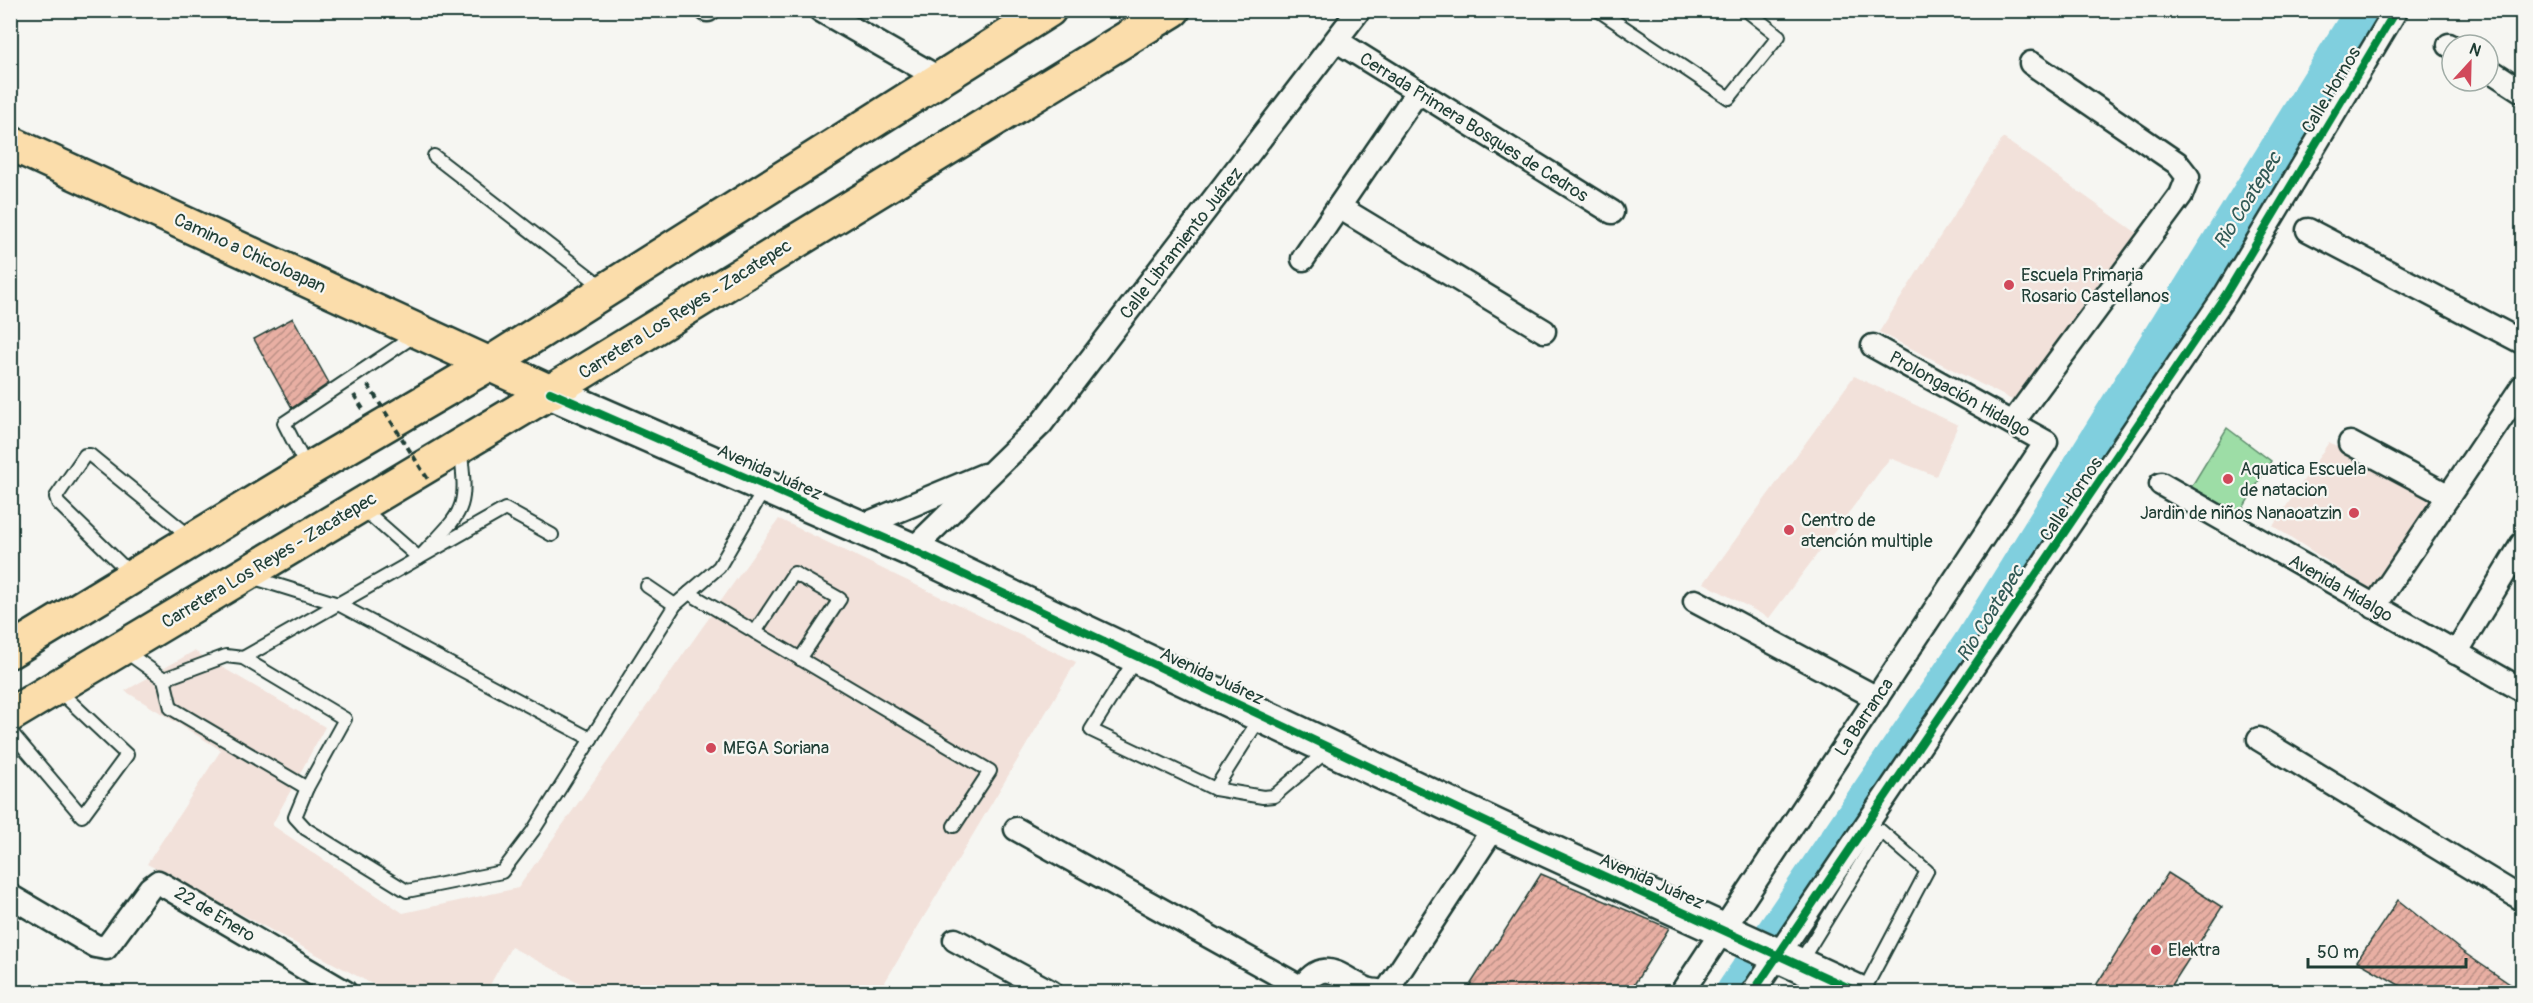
<svg xmlns="http://www.w3.org/2000/svg" width="2533" height="1003" viewBox="0 0 2533 1003" font-family="Pangolin,sans-serif">
<defs>
<pattern id="building-hatch" width="6" height="6" patternUnits="userSpaceOnUse" patternTransform="scale(1.5)"><rect width="6" height="6" fill="#e8afa3"/><path d="M-1 1l2-2M0 6l6-6M5 7l2-2" fill="none" stroke="#bb9086"/></pattern>
</defs>
<rect width="100%" height="100%" fill="#f6f6f2"/>
<filter id="ink" filterUnits="userSpaceOnUse"><feTurbulence type="fractalNoise" baseFrequency=".0167" numOctaves="2"/><feDisplacementMap in="SourceGraphic" scale="12" xChannelSelector="R" yChannelSelector="G"/><feConvolveMatrix kernelMatrix="1 2 1 2 8 2 1 2 1" color-interpolation-filters="sRGB"/></filter>
<g filter="url(#ink)">
<!-- built -->
<g fill="#f2e1da">
<path d="M 2003,138 L 2144,238 L 2022,405 L 1879,332 Z"/>
<path d="M 1854,376 L 1958,425 L 1936,476 L 1890,458 L 1769,618 L 1704,583 Z"/>
<path d="M 2329,442 L 2434,500 L 2374,591 L 2273,526 Z"/>
<path d="M 779,519 L 1076,662 L 879,992 L 597,992 L 511,947 L 486,992 L 387,992 L 147,864 L 221,750 L 125,691 L 194,651 L 325,727 L 272,825 L 403,913 L 518,888 Z"/>
</g>
<!-- pitch -->
<path fill="#9ddda6" stroke="#5e8d6d" stroke-width="1.5" d="M 2227,428 L 2271,461 L 2239,515 L 2190,489 Z"/>
<g fill="none" stroke-linecap="round" stroke-linejoin="round">
<!-- river -->
<path stroke="#80cfde" stroke-width="38" d="M 1735,992 L 1971,645 L 2365,10"/>
</g>
<!-- building -->
<g fill="url(#building-hatch)" stroke="#1f3d34" stroke-width="1.5">
<path d="M 293,318 L 329,383 L 292,408 L 254,339 Z"/>
<path d="M 2168,873 L 2222,907 L 2167,993 L 2091,993 Z"/>
<path d="M 1541,874 L 1669,928 L 1629,993 L 1465,993 Z"/>
<path d="M 2398,900 L 2463,952 L 2523,993 L 2413,993 L 2357,961 Z"/>
</g>
<g fill="none" stroke-linecap="round" stroke-linejoin="round">
<defs>
<g id="lane">
<path d="M 1598,10 L 1729,98 L 1779,36 L 1746,10"/>
<path d="M 434,156 L 604,288"/>
<path d="M 307,468 L 284,423 L 417,334"/>
<path d="M 361,507 L 419,558 C 463,510 469,514 460,447"/>
<path d="M 133,576 L 58,503 L 56,497 L 85,455 L 90,455 L 193,539"/>
<path d="M 251,577 L 338,604 L 591,739"/>
<path d="M 647,586 L 675,605"/>
<path d="M 689,593 L 990,771 L 954,826"/>
<path d="M 755,632 L 794,573 L 840,599 L 800,659"/>
<path d="M 122,649 L 164,679 L 171,708 L 307,788"/>
<path d="M 243,658 L 505,509 L 552,535"/>
<path d="M 1136,658 L 1091,730 L 1215,789 L 1260,718"/>
<path d="M 164,679 L 226,656 L 243,658 L 345,719 L 307,788 L 295,817 L 306,829 L 407,891 L 502,872 L 533,831 L 675,605 L 719,567 L 765,488"/>
<path d="M 10,731 L 82,816 L 127,755 L 57,689"/>
<path d="M 1215,789 L 1263,797 L 1274,796 L 1329,749"/>
<path d="M 1799,964 L 1881,831 L 1927,871 L 1863,992"/>
</g>
<g id="street">
<path d="M 707,10 L 708,10"/>
<path d="M 820,10 L 939,78"/>
<path d="M 1337,41 L 1612,212"/>
<path d="M 2449,45 L 2452,47"/>
<path d="M 2488,69 L 2522,91"/>
<path d="M 1339,207 L 1544,331"/>
<path d="M 2308,230 L 2522,342"/>
<path d="M 1303,259 L 1418,91"/>
<path d="M 2013,422 L 2181,195 L 2188,177 L 2177,163 L 2031,63"/>
<path d="M 2350,443 L 2449,496"/>
<path d="M 2161,484 L 2522,690"/>
<path d="M 859,527 L 984,475"/>
<path d="M 912,550 L 1041,424 L 1359,10"/>
<path d="M 1695,601 L 1877,698"/>
<path d="M 2374,607 L 2522,387"/>
<path d="M 2456,653 L 2522,544"/>
<path d="M 2259,739 L 2522,899"/>
<path d="M 1016,829 L 1302,988"/>
<path d="M 10,896 L 95,946 L 106,948 L 150,888 L 158,882 L 345,992"/>
<path d="M 955,940 L 1051,992"/>
<path d="M 1299,992 C 1323,953 1339,977 1367,989 C 1372,991 1380,991 1386,992 L 1495,826"/>
<path d="M 1682,992 L 2046,442 L 1873,346"/>
<path d="M 1753,992 L 2226,294 L 2396,10"/>
</g>
<path id="secondary" d="M 550,392 L 912,550 L 1495,826 L 1858,992"/>
<g id="primary">
<path d="M 10,143 L 550,392"/>
<path d="M 10,651 L 308,470 L 489,364 L 1049,10"/>
<path d="M 10,715 L 550,392 L 1173,10"/>
</g>
</defs>
<!-- lane casing -->
<use href="#lane" stroke="#1f3d34" stroke-width="16"/>
<!-- street casing -->
<use href="#street" stroke="#1f3d34" stroke-width="27"/>
<!-- secondary casing -->
<use href="#secondary" stroke="#1f3d34" stroke-width="38"/>
<!-- primary casing -->
<use href="#primary" stroke="#1f3d34" stroke-width="38"/>
<!-- path -->
<path stroke="#1f3d34" stroke-width="4" stroke-dasharray="6 4.5" stroke-linecap="butt" d="M 354,395 L 363,409"/>
<!-- lane -->
<use href="#lane" stroke="#f6f6f2" stroke-width="12"/>
<!-- street -->
<use href="#street" stroke="#f6f6f2" stroke-width="22"/>
<!-- secondary -->
<use href="#secondary" stroke="#f6f6f2" stroke-width="33"/>
<!-- primary -->
<use href="#primary" stroke="#fbddab" stroke-width="33"/>
<!-- path-bridge -->
<path stroke="#1f3d34" stroke-width="4" stroke-dasharray="6 4.5" stroke-linecap="butt" d="M 368,385 L 429,481"/>
<defs>
<g id="cycleway">
<path d="M 550,392 L 912,550 L 1495,826 L 1858,992"/>
<path d="M 1753,992 L 2226,294 L 2396,10"/>
</g>
</defs>
<!-- cycleway casing -->
<use href="#cycleway" stroke="#f6f6f2" stroke-width="11"/>
<!-- cycleway -->
<use href="#cycleway" stroke="#00873e" stroke-width="8"/>
</g>
</g>
<!-- markers -->
<g fill="#d1495b" stroke="#f6f6f2" stroke-width="2">
<circle cx="2009" cy="285" r="6"/>
<circle cx="2228" cy="479" r="6"/>
<circle cx="2354" cy="513" r="6"/>
<circle cx="1789" cy="530" r="6"/>
<circle cx="711" cy="748" r="6"/>
<circle cx="2156" cy="950" r="6"/>
</g>
<g text-anchor="middle" stroke-width="4.5" stroke-linejoin="round" paint-order="stroke">
<!-- street labels -->
<g font-size="18" fill="#1f3d34" stroke="#f6f6f2">
<text transform="translate(2331 90) rotate(-59)" y="6">Calle Hornos</text>
<text transform="translate(1474 127) rotate(32)" y="6">Cerrada Primera Bosques de Cedros</text>
<text transform="translate(1181 243) rotate(-52)" y="6">Calle Libramiento Juárez</text>
<text transform="translate(250 253) rotate(25)" y="6">Camino a Chicoloapan</text>
<text transform="translate(685 309) rotate(-32)" y="6">Carretera Los Reyes - Zacatepec</text>
<text transform="translate(1960 394) rotate(29)" y="6">Prolongación Hidalgo</text>
<text transform="translate(770 472) rotate(24)" y="6">Avenida Juárez</text>
<text transform="translate(2071 499) rotate(-56)" y="6">Calle Hornos</text>
<text transform="translate(269 560) rotate(-31)" y="6">Carretera Los Reyes - Zacatepec</text>
<text transform="translate(2341 588) rotate(30)" y="6">Avenida Hidalgo</text>
<text transform="translate(1212 676) rotate(25)" y="6">Avenida Juárez</text>
<text transform="translate(1864 717) rotate(-56)" y="6">La Barranca</text>
<text transform="translate(1652 881) rotate(24)" y="6">Avenida Juárez</text>
<text transform="translate(215 914) rotate(31)" y="6">22 de Enero</text>
</g>
<!-- poi labels -->
<g font-size="18" fill="#1f3d34" stroke="#f6f6f2" text-anchor="start">
<text x="2021" y="281">Escuela Primaria<tspan x="2021" dy="21">Rosario Castellanos</tspan></text>
<text x="2240" y="475">Aquatica Escuela<tspan x="2240" dy="21">de natacion</tspan></text>
<text x="2342" y="519" text-anchor="end">Jardin de niños Nanaoatzin</text>
<text x="1801" y="526">Centro de<tspan x="1801" dy="21">atención multiple</tspan></text>
<text x="723" y="754">MEGA Soriana</text>
<text x="2168" y="956">Elektra</text>
</g>
<!-- water labels -->
<g font-size="20" font-style="italic" fill="#325a56" stroke="#f6f6f2">
<text transform="translate(2247 200) rotate(-58)" y="7">Rio Coatepec</text>
<text transform="translate(1990 613) rotate(-58)" y="7">Rio Coatepec</text>
</g>
</g>
<!-- margin -->
<rect width="2533" height="1003" fill="none" stroke="#f6f6f2" stroke-width="36"/>
<rect x="18" y="18" width="2497" height="967" fill="none" stroke="#1f3d34" stroke-width="2" filter="url(#ink)"/>
<!-- north arrow -->
<g transform="translate(2470 63) rotate(22)"><circle r="28" fill="#f6f6f2" stroke="#a0aca6" stroke-width="1.5"/>
<path d="M0-4.5L10 22L0 15L-10 22Z" fill="#d1495b"/>
<text y="-9" font-size="16" font-weight="bold" text-anchor="middle" fill="#1f3d34">N</text>
</g>
<!-- scale -->
<path d="M2308 958v9h158v-9" fill="none" stroke="#1f3d34" stroke-width="3"/>
<text x="2317" y="958" font-size="18" fill="#1f3d34" stroke="#f6f6f2" stroke-width="4.5" paint-order="stroke">50 m</text>
</svg>
